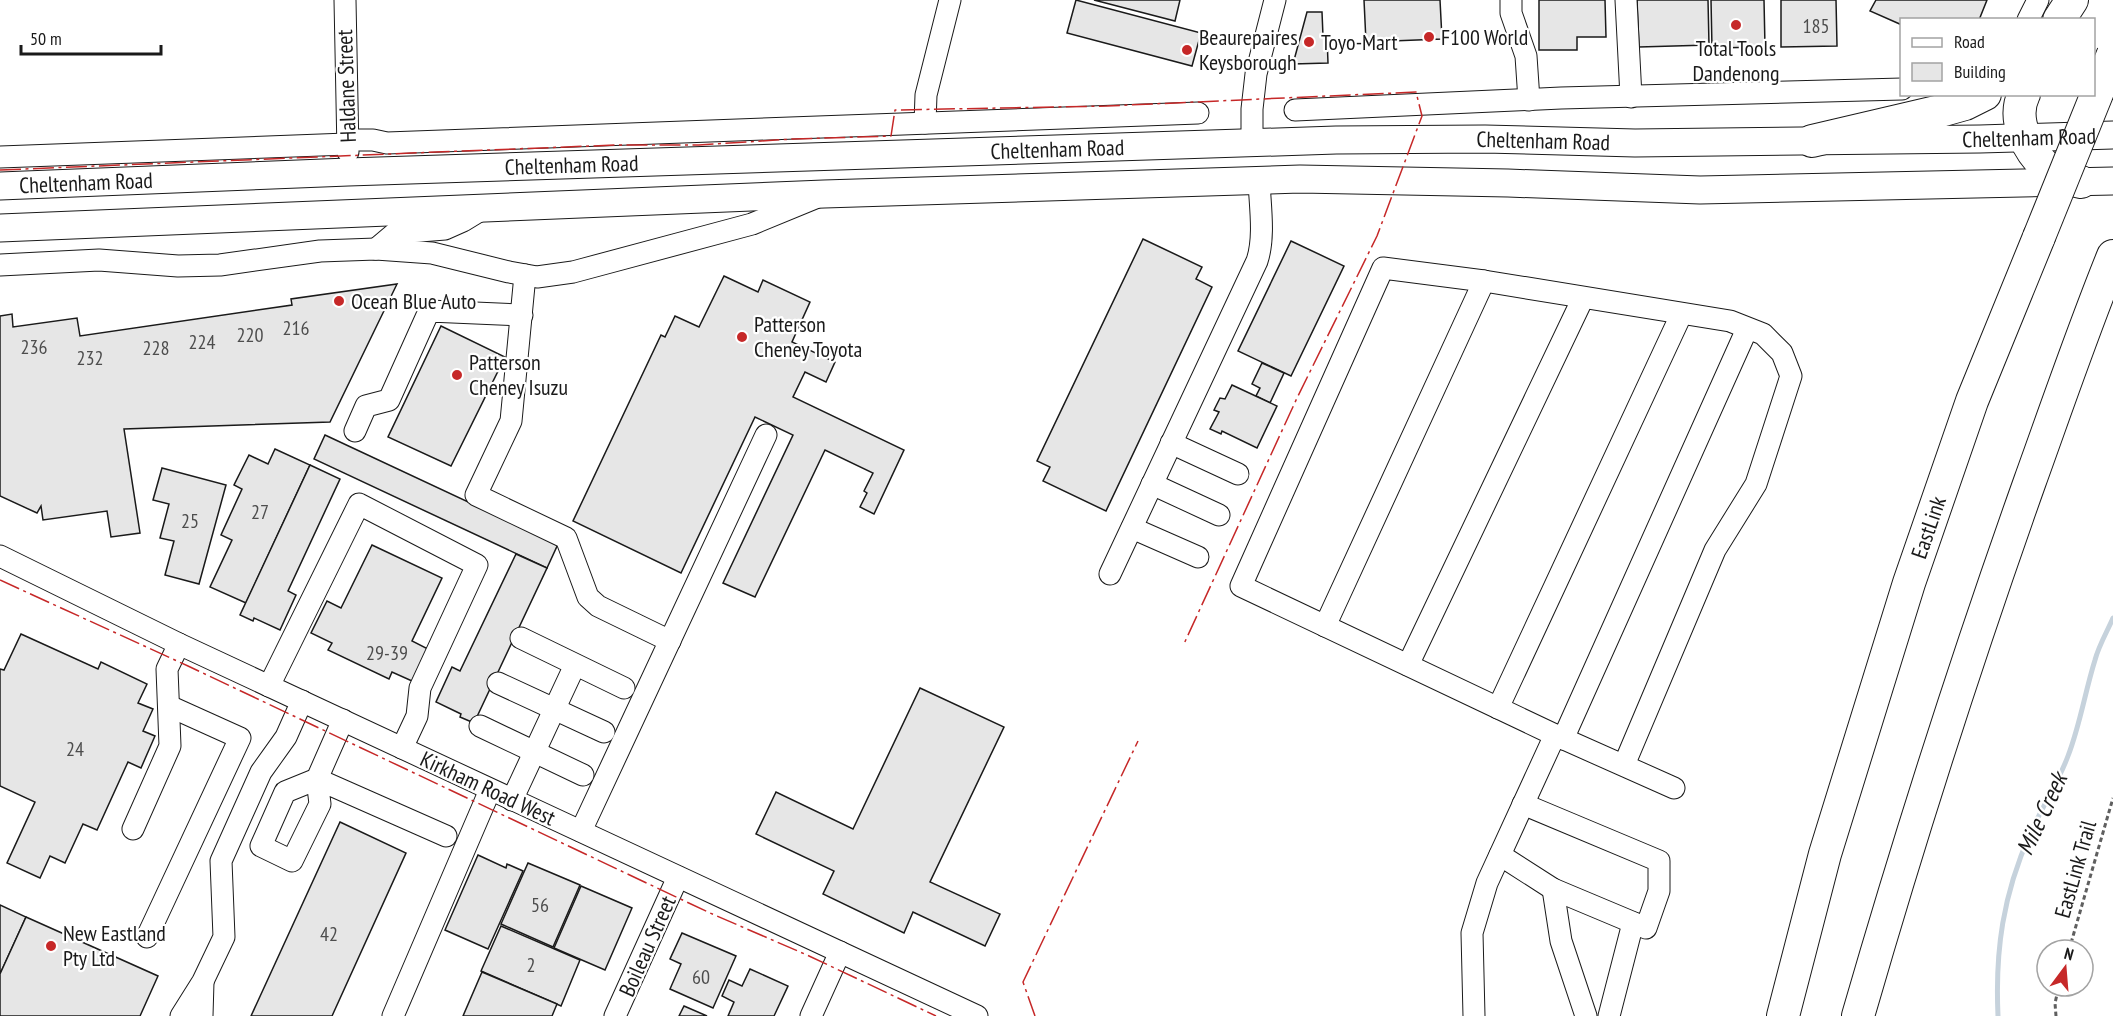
<svg xmlns="http://www.w3.org/2000/svg" width="2113" height="1016" viewBox="0 0 2113 1016" font-family="'PT Sans Narrow',sans-serif">
<rect width="100%" height="100%" fill="#fff"/>
<g fill="none" stroke-linecap="round" stroke-linejoin="round">
<!-- stream -->
<path stroke="#c6d2dc" stroke-width="5" d="M 1998,1016 C 1995,950 2003,895 2030,834 C 2042,807 2058,783 2068,756 C 2080,725 2085,692 2095,660 C 2099,645 2107,632 2113,618"/>
</g>
<!-- building -->
<g fill="#e6e6e6" stroke="#1a1a1a" stroke-width="1.5">
<path d="M 1076,0 L 1201,33 L 1192,66 L 1067,33 Z"/>
<path d="M 1094,0 L 1180,0 L 1175,21 Z"/>
<path d="M 1364,0 L 1440,0 L 1442,39 L 1366,42 Z"/>
<path d="M 1539,0 L 1605,0 L 1606,37 L 1577,37 L 1577,50 L 1539,50 Z"/>
<path d="M 1637,0 L 1708,0 L 1709,45 L 1639,47 Z"/>
<path d="M 1711,0 L 1764,0 L 1765,47 L 1712,48 Z"/>
<path d="M 1781,0 L 1836,0 L 1837,46 L 1781,47 Z"/>
<path d="M 1876,0 L 1987,0 L 1979,20 L 1902,20 L 1902,25 L 1870,11 Z"/>
<path d="M 1307,12 L 1322,12 L 1323,36 L 1327,36 L 1328,63 L 1293,64 Z"/>
<path d="M 1143,239 L 1202,267 L 1196,279 L 1212,287 L 1106,511 L 1043,481 L 1050,467 L 1037,461 Z"/>
<path d="M 1291,241 L 1344,266 L 1291,376 L 1238,351 Z"/>
<path d="M 724,276 L 758,292 L 763,280 L 810,302 L 792,342 L 835,362 L 826,382 L 805,372 L 793,397 L 904,450 L 874,514 L 860,507 L 867,493 L 864,491 L 873,473 L 825,450 L 755,597 L 723,583 L 793,435 L 755,417 L 681,573 L 573,521 L 661,335 L 665,337 L 675,316 L 699,327 Z"/>
<path d="M 397,284 L 330,422 L 124,429 L 140,533 L 111,537 L 107,511 L 43,520 L 41,506 L 37,513 L 0,496 L 0,316 L 12,314 L 13,327 L 77,318 L 80,336 L 292,305 L 291,299 Z"/>
<path d="M 441,326 L 505,357 L 451,466 L 388,437 Z"/>
<path d="M 1262,363 L 1284,373 L 1270,403 L 1256,396 L 1260,388 L 1252,384 Z"/>
<path d="M 1232,385 L 1277,406 L 1257,448 L 1222,431 L 1221,434 L 1210,429 L 1219,412 L 1214,410 L 1220,398 L 1225,399 Z"/>
<path d="M 325,435 L 558,544 L 547,568 L 314,459 Z"/>
<path d="M 275,449 L 310,465 L 246,603 L 210,587 L 232,540 L 221,535 L 242,489 L 234,485 L 249,455 L 268,464 Z"/>
<path d="M 310,465 L 340,479 L 288,591 L 296,595 L 280,630 L 254,618 L 253,621 L 240,615 Z"/>
<path d="M 162,468 L 226,485 L 199,584 L 165,575 L 174,541 L 160,538 L 169,504 L 153,500 Z"/>
<path d="M 372,545 L 442,578 L 412,641 L 428,649 L 412,681 L 392,672 L 389,679 L 328,650 L 332,643 L 311,633 L 327,601 L 341,608 Z"/>
<path d="M 516,554 L 547,568 L 474,723 L 460,717 L 461,714 L 436,702 L 452,667 L 460,671 Z"/>
<path d="M 21,634 L 98,669 L 101,662 L 147,684 L 138,703 L 153,709 L 143,731 L 155,736 L 141,768 L 128,762 L 97,830 L 83,824 L 65,863 L 50,856 L 40,878 L 7,863 L 35,802 L 0,786 L 0,669 L 4,670 Z"/>
<path d="M 920,688 L 1004,727 L 930,882 L 1000,914 L 985,946 L 913,912 L 904,933 L 823,894 L 834,871 L 756,834 L 776,792 L 853,829 Z"/>
<path d="M 340,822 L 406,853 L 332,1016 L 251,1016 Z"/>
<path d="M 478,855 L 506,868 L 507,864 L 523,871 L 488,949 L 445,930 Z"/>
<path d="M 528,863 L 580,885 L 553,947 L 501,924 Z"/>
<path d="M 581,886 L 632,908 L 605,970 L 554,948 Z"/>
<path d="M 0,905 L 26,917 L 0,974 Z"/>
<path d="M 26,917 L 158,976 L 140,1016 L 0,1016 L 0,974 Z"/>
<path d="M 501,926 L 580,960 L 561,1006 L 481,971 Z"/>
<path d="M 682,933 L 736,956 L 713,1008 L 670,989 L 681,964 L 670,959 Z"/>
<path d="M 750,969 L 788,986 L 774,1016 L 728,1016 L 734,1002 L 722,996 L 729,980 L 742,986 Z"/>
<path d="M 482,972 L 557,1004 L 552,1016 L 463,1016 Z"/>
<path d="M 684,1006 L 707,1016 L 679,1016 Z"/>
</g>
<g fill="none" stroke-linecap="round" stroke-linejoin="round">
<defs>
<g id="minor">
<path d="M 345,0 L 348,152"/>
<path d="M 1511,0 L 1511,13 L 1526,56 L 1529,100"/>
<path d="M 1626,0 L 1631,97"/>
<path d="M 2028,20 L 2038,0"/>
<path d="M 1295,110 L 1561,98 L 1902,89"/>
<path d="M 925,123 L 926,95 L 950,0"/>
<path d="M 347,140 L 373,140 L 387,143 L 1198,113"/>
<path d="M 1252,143 L 1252,109 L 1256,74 L 1275,0"/>
<path d="M 0,157 L 347,144"/>
<path d="M 376,249 L 395,233 L 445,229 L 463,221 L 481,210"/>
<path d="M 0,265 L 99,260 L 178,266 L 220,265 L 320,251 L 376,249 L 432,253 L 509,272 L 537,277 L 573,272 L 752,224 L 815,198"/>
<path d="M 525,275 L 511,421 L 476,495 L 566,538 L 588,597 L 598,606 L 670,641"/>
<path d="M 355,431 L 366,406 L 389,400 L 429,311 L 522,315"/>
<path d="M 1171,443 L 1238,474"/>
<path d="M 1152,484 L 1219,515"/>
<path d="M 1132,528 L 1198,557"/>
<path d="M 0,556 L 179,644 L 977,1016"/>
<path d="M 1110,574 L 1257,261 C 1265,237 1260,206 1259,181"/>
<path d="M 1325,626 L 1484,281"/>
<path d="M 521,638 L 624,688"/>
<path d="M 1408,665 L 1583,298"/>
<path d="M 498,683 L 604,732"/>
<path d="M 269,686 L 359,504 L 477,565 L 420,688 L 417,716 L 402,748"/>
<path d="M 1498,708 L 1681,315"/>
<path d="M 343,720 L 317,779 L 285,792 L 261,846 L 292,861 L 320,804 L 317,779 L 446,836"/>
<path d="M 480,726 L 583,775"/>
<path d="M 1563,739 L 1747,329"/>
<path d="M 1624,765 L 1715,550 L 1756,484 L 1791,376 L 1782,353 L 1763,334 L 1730,321 L 1484,281 L 1383,268 L 1241,586 L 1555,735 L 1674,788"/>
<path d="M 512,800 L 575,665"/>
<path d="M 133,829 L 170,746 L 167,669 L 179,644"/>
<path d="M 581,831 L 766,435"/>
<path d="M 1500,855 L 1553,889 L 1646,928 L 1659,891 L 1659,861 L 1523,804"/>
<path d="M 1553,889 L 1561,941 L 1586,1016"/>
<path d="M 147,937 L 240,738 L 169,706"/>
<path d="M 181,1016 L 203,981 L 224,937 L 221,861 L 261,772 L 286,737 L 302,701"/>
<path d="M 202,1016 L 203,982"/>
<path d="M 393,1016 L 490,790"/>
<path d="M 615,1016 L 678,877"/>
<path d="M 811,1016 L 840,952"/>
<path d="M 1474,1016 L 1472,933 L 1487,883 L 1555,735"/>
<path d="M 1609,1016 L 1633,923"/>
</g>
<g id="major">
<path id="s1" d="M 0,186 L 348,172 L 1336,140 L 1485,139 L 1635,143 L 1980,139 L 2113,135"/>
<path d="M 0,228 L 824,194 L 1300,179 L 1508,183 L 1700,190 L 2113,181"/>
</g>
<g id="highway">
<path d="M 2059,20 L 2072,0"/>
<path d="M 2024,94 C 2011,120 2029,154 2050,170 C 2059,177 2070,180 2081,182"/>
<path d="M 1812,141 L 1940,111 L 1965,104 L 1985,94"/>
<path id="s2" d="M 1783,1016 L 1825,854 L 1909,583 L 1972,401 L 2039,237"/>
<path d="M 1858,1016 C 1910,836 1967,658 2030,481 C 2057,406 2083,330 2113,256"/>
</g>
</defs>
<!-- minor casing -->
<use href="#minor" stroke="#1a1a1a" stroke-width="23"/>
<!-- major casing -->
<use href="#major" stroke="#1a1a1a" stroke-width="29"/>
<!-- highway casing -->
<use href="#highway" stroke="#1a1a1a" stroke-width="34"/>
<!-- path -->
<g stroke="#5f5f5f" stroke-width="3" stroke-dasharray="4.5 3" stroke-linecap="butt">
<path d="M 2069,950 L 2113,798"/>
<path d="M 2056,1016 L 2055,1003 L 2059,986"/>
</g>
<!-- minor -->
<use href="#minor" stroke="#fff" stroke-width="21"/>
<!-- major -->
<use href="#major" stroke="#fff" stroke-width="27"/>
<!-- highway -->
<use href="#highway" stroke="#fff" stroke-width="32"/>
<defs>
<path id="highway-bridge" d="M 2039,237 L 2113,54"/>
</defs>
<!-- highway-bridge casing -->
<use href="#highway-bridge" stroke="#1a1a1a" stroke-width="34" stroke-linecap="butt"/>
<!-- highway-bridge -->
<use href="#highway-bridge" stroke="#fff" stroke-width="32"/>
<!-- power -->
<g stroke="#c62828" stroke-width="1.5" stroke-dasharray="21 4.5 3 4.5" stroke-linecap="butt">
<path d="M 0,170 L 462,151 L 616,145 L 699,145 L 793,139 L 891,136 L 895,110 L 1107,106 L 1416,92 L 1422,116 L 1377,236 L 1297,398 L 1183,646"/>
<path d="M 0,580 L 188,666 L 710,913 L 807,955 L 936,1016"/>
<path d="M 1035,1016 L 1023,982 L 1138,741"/>
</g>
</g>
<!-- markers -->
<g fill="#c62828" stroke="#fff" stroke-width="2">
<circle cx="1736" cy="25" r="6"/>
<circle cx="1429" cy="37" r="6"/>
<circle cx="1309" cy="42" r="6"/>
<circle cx="1187" cy="50" r="6"/>
<circle cx="339" cy="301" r="6"/>
<circle cx="742" cy="337" r="6"/>
<circle cx="457" cy="375" r="6"/>
<circle cx="51" cy="946" r="6"/>
</g>
<g text-anchor="middle" stroke-width="4.5" stroke-linejoin="round" paint-order="stroke">
<!-- number labels -->
<g font-size="20" fill="#4d4d4d">
<text x="1816" y="33">185</text>
<text x="296" y="335">216</text>
<text x="250" y="342">220</text>
<text x="202" y="349">224</text>
<text x="34" y="354">236</text>
<text x="156" y="355">228</text>
<text x="90" y="365">232</text>
<text x="260" y="519">27</text>
<text x="190" y="528">25</text>
<text x="387" y="660">29-39</text>
<text x="75" y="756">24</text>
<text x="540" y="912">56</text>
<text x="329" y="941">42</text>
<text x="531" y="972">2</text>
<text x="701" y="984">60</text>
</g>
<!-- poi labels -->
<g font-size="22" fill="#1a1a1a" stroke="#fff" text-anchor="start">
<text x="1199" y="45">Beaurepaires<tspan x="1199" dy="25">Keysborough</tspan></text>
<text x="1441" y="45">F100 World</text>
<text x="1321" y="50">Toyo-Mart</text>
<text x="1736" y="56" text-anchor="middle">Total Tools<tspan x="1736" dy="25">Dandenong</tspan></text>
<text x="351" y="309">Ocean Blue Auto</text>
<text x="754" y="332">Patterson<tspan x="754" dy="25">Cheney Toyota</tspan></text>
<text x="469" y="370">Patterson<tspan x="469" dy="25">Cheney Isuzu</tspan></text>
<text x="63" y="941">New Eastland<tspan x="63" dy="25">Pty Ltd</tspan></text>
</g>
<!-- street labels -->
<g font-size="22" fill="#1a1a1a" stroke="#fff">
<text transform="translate(346 86) rotate(-92)" y="8">Haldane Street</text>
<text dy="8" stroke="none"><textPath href="#s1" startOffset="2030">Cheltenham Road</textPath></text>
<text dy="8" stroke="none"><textPath href="#s1" startOffset="1544">Cheltenham Road</textPath></text>
<text dy="8" stroke="none"><textPath href="#s1" startOffset="1058">Cheltenham Road</textPath></text>
<text dy="8" stroke="none"><textPath href="#s1" startOffset="572">Cheltenham Road</textPath></text>
<text dy="8" stroke="none"><textPath href="#s1" startOffset="86">Cheltenham Road</textPath></text>
<text dy="8" stroke="none"><textPath href="#s2" startOffset="510">EastLink</textPath></text>
<text transform="translate(488 788) rotate(25)" y="8">Kirkham Road West</text>
<text transform="translate(2075 869) rotate(-74)" y="8">EastLink Trail</text>
<text transform="translate(647 946) rotate(-66)" y="8">Boileau Street</text>
</g>
<!-- water labels -->
<g font-size="24" font-style="italic" fill="#1a1a1a" stroke="#fff">
<text transform="translate(2042 814) rotate(-65)" y="8">Mile Creek</text>
</g>
</g>
<!-- legend -->
<rect x="1900" y="18" width="195" height="78" fill="#ffffff" stroke="#a3a3a3" stroke-width="1.5"/>
<rect x="1912" y="38" width="30" height="9" fill="#ffffff" stroke="#a3a3a3" stroke-width="1.5"/>
<text x="1954" y="48" font-size="18" fill="#1a1a1a">Road</text>
<rect x="1912" y="63" width="30" height="18" fill="#e6e6e6" stroke="#a3a3a3" stroke-width="1.5"/>
<text x="1954" y="78" font-size="18" fill="#1a1a1a">Building</text>
<!-- north arrow -->
<g transform="translate(2065 968) rotate(16)"><circle r="28" fill="#ffffff" stroke="#a3a3a3" stroke-width="1.5"/>
<path d="M0-4.5L10 22L0 15L-10 22Z" fill="#c62828"/>
<text y="-9" font-size="16" font-weight="bold" text-anchor="middle" fill="#1a1a1a">N</text>
</g>
<!-- scale -->
<path d="M21 45v9h140v-9" fill="none" stroke="#1a1a1a" stroke-width="3"/>
<text x="30" y="45" font-size="18" fill="#1a1a1a" stroke="#ffffff" stroke-width="4.5" paint-order="stroke">50 m</text>
</svg>
